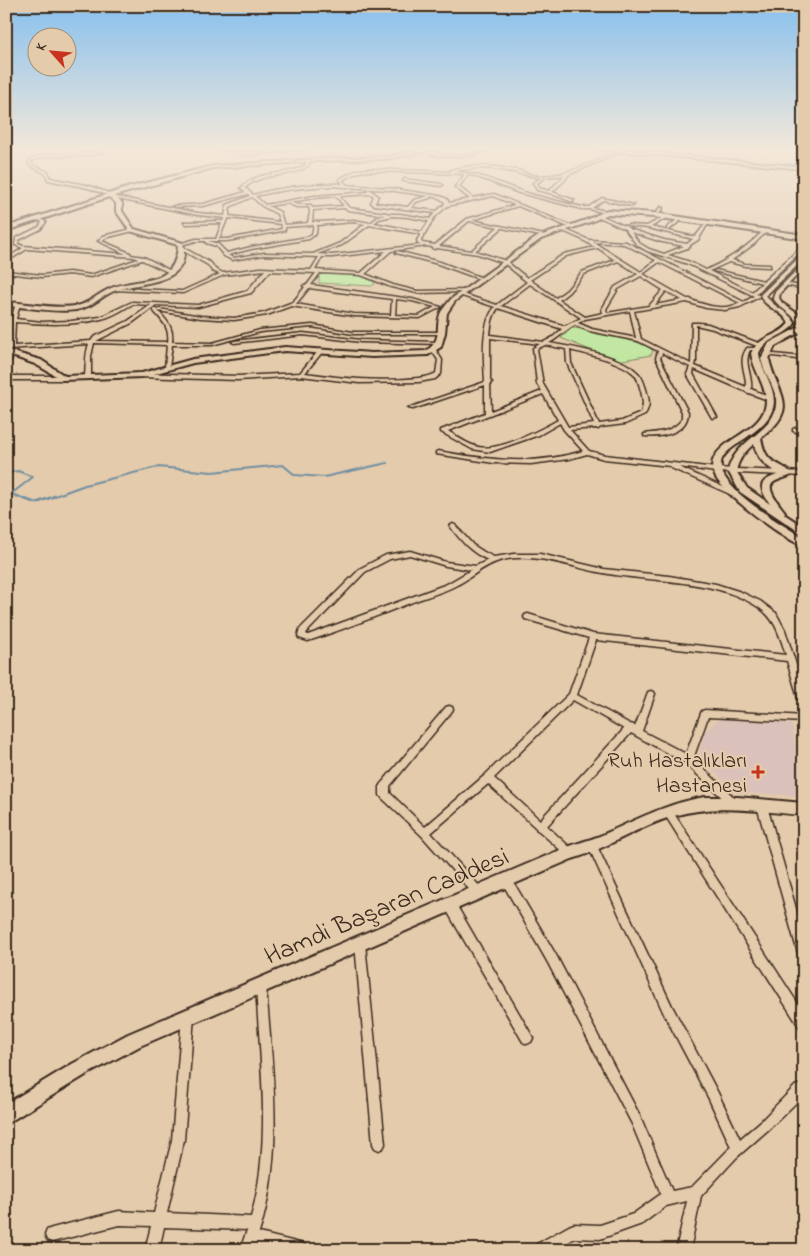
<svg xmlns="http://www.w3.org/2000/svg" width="810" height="1256" viewBox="0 0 810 1256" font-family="'Indie Flower',sans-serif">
<rect width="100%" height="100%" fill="#e4cbac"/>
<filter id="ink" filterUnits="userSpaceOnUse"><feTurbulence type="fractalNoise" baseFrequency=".02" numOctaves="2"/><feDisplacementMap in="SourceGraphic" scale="10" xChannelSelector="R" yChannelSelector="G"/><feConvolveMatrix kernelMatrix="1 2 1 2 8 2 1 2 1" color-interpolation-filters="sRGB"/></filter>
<g filter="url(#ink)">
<!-- built -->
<path fill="#dac2ba" d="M 721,717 L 792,724 L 804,796 L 736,793 L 699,757 L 704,732 Z"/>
<!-- green -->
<g fill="#c1e7a2" stroke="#7e8860">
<path d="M 319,274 C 333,274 368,272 375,284 L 371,286 L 319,283 Z"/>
<path d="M 572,328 C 588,329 645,340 653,351 L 651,355 L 617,361 L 561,338 Z"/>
</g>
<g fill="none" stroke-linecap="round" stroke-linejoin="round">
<!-- stream-far1 -->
<g stroke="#728fa0" stroke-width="2">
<path d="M 6,473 L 18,471 L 33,477 L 11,494 L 20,497"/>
<path d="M 52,497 L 85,485 L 158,467 L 212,472 L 283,465 L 295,475 L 324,477 L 387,463"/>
</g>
<!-- stream -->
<path stroke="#728fa0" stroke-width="2.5" d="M 16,496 L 36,503 L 55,496"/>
<defs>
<g id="street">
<path d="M 107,148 L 111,148 C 84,163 57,150 31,161 L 31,164 L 48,172 L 50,178 L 90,186 L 111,194 L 110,196 L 88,188 L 48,180 L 46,174 L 29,165 L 28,161 C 51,147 81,160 107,148 Z"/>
<path d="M 207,148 C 221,148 236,153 250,153 C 274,152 297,148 321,148 L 248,155 Z"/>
<path d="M 490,148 L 493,148 C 476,160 441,158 422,152 L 423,151 C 444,154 470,160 490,148 Z"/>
<path d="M 619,151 L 621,152 L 568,175 L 565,180 L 552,192 L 574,200 L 573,202 L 549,193 L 537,190 L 533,183 L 541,178 C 511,172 483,163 453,172 C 479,172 497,183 521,191 C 541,198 562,202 582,207 L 589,207 L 602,198 L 634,205 L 632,206 L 603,200 L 592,208 L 606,211 L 606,213 L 589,209 L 582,209 L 519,193 L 486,180 L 468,174 L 459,187 L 473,198 L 494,194 L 574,227 L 571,228 L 518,206 L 472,220 L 544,235 L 545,237 L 502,228 L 475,251 L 506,261 L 527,278 L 564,254 L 595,247 L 581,239 L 563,231 L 564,229 L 589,240 L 626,242 L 744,302 L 754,296 L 688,264 L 647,251 L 637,245 L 625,229 L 597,216 L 600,215 L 627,227 L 629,229 L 664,240 L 687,244 L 693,239 L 648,228 L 626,226 L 628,225 L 647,226 L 665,216 L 666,218 L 651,227 L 695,237 L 707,222 L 709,222 L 698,240 L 690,245 L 690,247 L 668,255 L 690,262 L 706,270 C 728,260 747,248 764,230 L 766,230 L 766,232 L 754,244 L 732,260 L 745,264 L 769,265 L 770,265 L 770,267 L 745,266 L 729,262 L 709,271 L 752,292 L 762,283 L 714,271 L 716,270 L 764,281 L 798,250 L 801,237 L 803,236 L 804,242 L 801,251 L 756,294 L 759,295 L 759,297 L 740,307 L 725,310 L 706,308 L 687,302 L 634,311 L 641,339 L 691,364 L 692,323 L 699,323 L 708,324 L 761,344 L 761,346 L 757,346 L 713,329 L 696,325 L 696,361 L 695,366 L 746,387 C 747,372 737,362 747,348 L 758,348 L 758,350 L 750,350 C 743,363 753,376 751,389 L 772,398 L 772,400 L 768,400 L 746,392 L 745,391 L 694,369 L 693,374 L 717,417 L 712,418 L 687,374 L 690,367 L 662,353 L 660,358 L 688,412 C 688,433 661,438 644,436 L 644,434 C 659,432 673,432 682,419 L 682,412 L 656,358 L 658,351 L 638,341 L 589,331 L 575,325 C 565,330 559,338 549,343 C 572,347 621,355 637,372 C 642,376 644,383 646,389 C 649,401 651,403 645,415 L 625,424 L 601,427 L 598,429 L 596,428 L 570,430 L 589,451 L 605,455 L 716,468 L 804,472 L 804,476 L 716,472 L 679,467 L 734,492 L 734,494 L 732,495 L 671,468 L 670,466 L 604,459 L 587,454 L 569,459 L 531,464 L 494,463 L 436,454 L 436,452 L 438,451 C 488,460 534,466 583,451 L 564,430 L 560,423 L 539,435 L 490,452 L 472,449 L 441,432 L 441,430 L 485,413 L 485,385 L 413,409 L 408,408 L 485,382 C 484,360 480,324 495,307 L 459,295 L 463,294 L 497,305 L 527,282 L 504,263 L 478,254 L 437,248 L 434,249 L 432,248 L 433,247 L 426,246 L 391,251 L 365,274 L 393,285 L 417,291 L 468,290 L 468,292 L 467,292 L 417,293 L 391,287 L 361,275 L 320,273 L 311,285 L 412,299 L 441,307 L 420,318 L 354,316 L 291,306 L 267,315 L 234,320 L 201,318 L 158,311 C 167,321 174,327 172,342 L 212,343 L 260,330 L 312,325 L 353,332 L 444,332 L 444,333 L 442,334 L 353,334 L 312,327 L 260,332 L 212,345 L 172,345 L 169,368 L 167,369 L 165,368 L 167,345 L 94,343 L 91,356 L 91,377 L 88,379 L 85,377 C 86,366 85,354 89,344 L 6,349 L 6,347 L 10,346 L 11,320 L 16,303 L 20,304 L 16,319 L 42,322 L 71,321 L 100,317 L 132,302 L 198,305 L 247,291 L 265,270 L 224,275 L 183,293 L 113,290 L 111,289 L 113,288 L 182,291 L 220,274 L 212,271 L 208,265 L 180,249 L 180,247 L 182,247 L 211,263 L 215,269 L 223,273 L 260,268 L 311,270 L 319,257 L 264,255 L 232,260 L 224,256 L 216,246 L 206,243 L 206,241 L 196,241 L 181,245 L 179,244 L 196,239 L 216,239 L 222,223 L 185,224 L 184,222 L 223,221 L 225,218 L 198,215 L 113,198 L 112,196 L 198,213 L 225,216 L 227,205 L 250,196 L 248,194 L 203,206 L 175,207 L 173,206 L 203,204 L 246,192 L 241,188 C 260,168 284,178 306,165 L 307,160 L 308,159 L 309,160 L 309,165 C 289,180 264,170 245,188 L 253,195 C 283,187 312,183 343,184 L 339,179 L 357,170 L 368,169 L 451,172 L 451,170 C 474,163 496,166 520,171 C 526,173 535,177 542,176 C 569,175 594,162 619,151 ZM 368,171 L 465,174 L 455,187 L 470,199 L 449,203 L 447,199 L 440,196 L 388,188 L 347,185 L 342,180 L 359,172 ZM 565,175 L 549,191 L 539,188 L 537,183 L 546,177 ZM 332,186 L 388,190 L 429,196 L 414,200 L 408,207 L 376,203 L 375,203 L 378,196 L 369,189 L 367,190 L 369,192 L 314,196 L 265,205 L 255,196 C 281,190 306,187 332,186 ZM 371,194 L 374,196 L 371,203 L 374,205 L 435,213 L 430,219 L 400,214 L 389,214 L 387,213 L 349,208 L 339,196 ZM 336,196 L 344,206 L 312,208 L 311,205 L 297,205 L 291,202 L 314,198 ZM 430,196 L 439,198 L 444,201 L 445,204 L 437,211 L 411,208 L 416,202 L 430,198 ZM 493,196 L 515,205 L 467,219 L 435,245 L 422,243 L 421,240 L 434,218 L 447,206 ZM 252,197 L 262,206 L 277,214 L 280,222 L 229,216 L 230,207 ZM 287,203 L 296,207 L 309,207 L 310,212 L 308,223 L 284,225 L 280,212 L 268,206 ZM 345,208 L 348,210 L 385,215 L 377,218 L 370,223 L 354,220 L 318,222 L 316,221 L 312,223 L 313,210 ZM 392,216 L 408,217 L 429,221 L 422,232 L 374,223 L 379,219 ZM 229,218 L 281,224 L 282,229 L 227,239 L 219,239 L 226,222 ZM 469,221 L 498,227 L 471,251 L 439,246 ZM 354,222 L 365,224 L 340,243 L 313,254 L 264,253 L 233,258 L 228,255 L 251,249 L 309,239 L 316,234 L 317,225 ZM 314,225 L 312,234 L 307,237 L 251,247 L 227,253 L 218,244 L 208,241 L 227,241 L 282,231 L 285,230 L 285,227 ZM 369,225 L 421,234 L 417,240 L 418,244 L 421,245 L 332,255 L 317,254 L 342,245 ZM 631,232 L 662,242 L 684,246 L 664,254 L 649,249 L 639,243 ZM 593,242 L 624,244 L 656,260 L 641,272 ZM 598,248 L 615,260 L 582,272 L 567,290 L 556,298 L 530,280 L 566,256 ZM 386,251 L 361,273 L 315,270 L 322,257 L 332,257 ZM 618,261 L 638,274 L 615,287 L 602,309 L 603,313 L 585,317 L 559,300 L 569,292 L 584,274 ZM 659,262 L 740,303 C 723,311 708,306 691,300 L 691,299 L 687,299 L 643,274 ZM 270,271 L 316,273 L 307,285 L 304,285 L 303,286 L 305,287 L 293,302 L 264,313 L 234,318 L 201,316 L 159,309 L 157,310 L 154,308 L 152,309 C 161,320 170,326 168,342 L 96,341 L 132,323 L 156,305 L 198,307 L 251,293 ZM 641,276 L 663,290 L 649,306 L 607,313 L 606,309 L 618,289 ZM 530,284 L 581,318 L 565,326 L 501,306 ZM 309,288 L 392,299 L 391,315 L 354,314 L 296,304 ZM 666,291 L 682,300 L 655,305 ZM 396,299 L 412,301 L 435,307 L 419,316 L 395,315 ZM 133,304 L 151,305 L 128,321 L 94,337 L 91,341 L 14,346 L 15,322 C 43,324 73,326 101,319 C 112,317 123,309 133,304 ZM 498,308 L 562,329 L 553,337 L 544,342 L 490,335 C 491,325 492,316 498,308 ZM 630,311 L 636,338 L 592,329 L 578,323 L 585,319 ZM 490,338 L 540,344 L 533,348 L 537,384 L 542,391 L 491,411 L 490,383 L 492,382 L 490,381 ZM 545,345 L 566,349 L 567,363 L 594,424 L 568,427 L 543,384 L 537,349 ZM 570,350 C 589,355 618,360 633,373 C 638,377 639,385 641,391 C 643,400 644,404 641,413 L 622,421 L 599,424 L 571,363 ZM 543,394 L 558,420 C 540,430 495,454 475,446 C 465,443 456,436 448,431 Z"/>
<path d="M 404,179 L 441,184 L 443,185 L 441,186 L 403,181 Z"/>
<path d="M 660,207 L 663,208 L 657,216 L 655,216 Z"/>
<path d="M 39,218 L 46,222 L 41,229 L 19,240 L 18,244 L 23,246 L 126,254 L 98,241 L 103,236 L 132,229 L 133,231 L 105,238 L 102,241 L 130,253 L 131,255 L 144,257 L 173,272 L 170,273 L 142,260 L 91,277 L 69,274 L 42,277 L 6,273 L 6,271 L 42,275 L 69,272 L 91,275 L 138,259 L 134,257 L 27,249 L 6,262 L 6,259 L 23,248 L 15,245 L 16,238 L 39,227 L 42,222 L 37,219 Z"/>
<path d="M 679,218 L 682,219 L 669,230 L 667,230 L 667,228 Z"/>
<path d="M 397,251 L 440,262 L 485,279 L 482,280 L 438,264 L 396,253 Z"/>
<path d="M 800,268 L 804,268 L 804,270 L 799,270 L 798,269 Z"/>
<path d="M 786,283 L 804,287 L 804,289 L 785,285 L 784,284 Z"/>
<path d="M 303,333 L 361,340 L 439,342 L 441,343 L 439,344 L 361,342 L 303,335 L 234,343 L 232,342 L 234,341 Z"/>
<path d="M 320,349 L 324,350 L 305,373 C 323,375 341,378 359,379 C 373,380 426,381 436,373 L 438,360 L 432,351 L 434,350 L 436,350 L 442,360 L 441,374 L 435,379 L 419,382 L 359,383 L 301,376 L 238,380 L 137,377 L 134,375 L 137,373 L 238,376 L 300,373 Z"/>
<path d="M 13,352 L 17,353 L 6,365 L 6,361 Z"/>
<path d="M 764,353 L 804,357 L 804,360 L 766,355 L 764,354 Z"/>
<path d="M 6,376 L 63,376 L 66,378 L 63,380 L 6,380 Z"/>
<path d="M 795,428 L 804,430 L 804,434 L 793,431 L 793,429 Z"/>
<path d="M 453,524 L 455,525 L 473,545 L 484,552 L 494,557 L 514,554 L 540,554 L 604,569 L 669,576 L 716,584 L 741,592 L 760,601 L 776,613 L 785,630 L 804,690 L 804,707 L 801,706 L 800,704 L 787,661 L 596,640 L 577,695 L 630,724 L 634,725 L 635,727 L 648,692 L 651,691 L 654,692 L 655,694 L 642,731 L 686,754 L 701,713 L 702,711 L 705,710 L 804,716 L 804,722 L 708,717 L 693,759 L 737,800 L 739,803 L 737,806 L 734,807 L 731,806 L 685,763 L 631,733 L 547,826 L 573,850 L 575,853 L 573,856 L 570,858 L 567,856 L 539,831 L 537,830 L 536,828 L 488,784 L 431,833 L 483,890 L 484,893 L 483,896 L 479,898 L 475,896 L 422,836 L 382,798 L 380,795 L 380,785 L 446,707 L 449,706 L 452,707 L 453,709 L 452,711 L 390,786 L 390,793 L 425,827 L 485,775 L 569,694 L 589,638 L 525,619 L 524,617 L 525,615 L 528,614 L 593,634 L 786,655 C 779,633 775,617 755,605 C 713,579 651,582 603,573 C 569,567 534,551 499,561 C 482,566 469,580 453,587 C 439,594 424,597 410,603 C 377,616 344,629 311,640 L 308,641 L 299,638 L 298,636 L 300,629 L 361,568 L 386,555 L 410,551 L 446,562 L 476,566 L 488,560 C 471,553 460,540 450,526 ZM 410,555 L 446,566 L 471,570 L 447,584 L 308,635 L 306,634 L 307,632 L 365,572 L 390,559 ZM 573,700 L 624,729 L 540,820 L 494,778 Z"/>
<path d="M 762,802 L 765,803 L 767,806 L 804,937 L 804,962 L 800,961 L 799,957 L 757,806 L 759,803 Z"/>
<path d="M 668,808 L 671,809 L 804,1013 L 804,1030 L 800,1028 L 665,815 L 663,812 L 665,809 Z"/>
<path d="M 593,842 L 596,844 L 672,1006 L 717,1091 L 740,1139 L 761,1121 L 795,1086 L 804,1083 L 804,1095 L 769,1129 L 736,1158 L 701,1196 L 690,1250 L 676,1250 L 687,1201 L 666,1206 L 642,1224 L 600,1239 L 575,1238 L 554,1250 L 533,1250 L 535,1245 L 569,1226 L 574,1224 L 600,1225 L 633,1214 L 661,1194 L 632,1124 L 548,963 L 503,884 L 502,881 L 503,878 L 507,876 L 511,878 L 556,955 L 640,1116 L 672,1191 L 692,1187 L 731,1147 L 709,1099 L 664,1014 L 590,850 L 588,847 L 590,844 Z"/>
<path d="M 450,900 L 454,901 L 531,1034 L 533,1038 L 531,1042 L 527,1044 L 523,1042 L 446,909 L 445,905 L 446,901 Z"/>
<path d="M 360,939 L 364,940 L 365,944 L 385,1144 L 383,1148 L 379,1150 L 375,1148 L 373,1144 L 355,944 L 356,940 Z"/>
<path d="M 261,981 L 265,982 L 266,986 C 272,1069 285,1153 259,1233 L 300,1243 L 305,1245 L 307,1250 L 272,1250 L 255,1246 L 254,1250 L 240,1250 L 247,1230 L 164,1227 L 159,1250 L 145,1250 L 151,1226 L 119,1225 L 52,1242 L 47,1240 L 45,1235 L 47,1230 L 52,1228 L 119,1211 L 154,1213 L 172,1140 L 182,1017 L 184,1013 L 188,1011 L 192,1013 L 194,1017 L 184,1140 L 167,1213 L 251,1217 C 272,1143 260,1062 256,986 L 257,982 Z"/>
</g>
<g id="secondary">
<path d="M 433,148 L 443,148 L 385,159 L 317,161 L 213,168 L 114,196 L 122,203 L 122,211 L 134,229 L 183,243 C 192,287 140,280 114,291 C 100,297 91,308 76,310 C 53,313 29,307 6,306 L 6,302 C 29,303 52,309 75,306 C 88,305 97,294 109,289 C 140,275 175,290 178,245 L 130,231 L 116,211 L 116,203 L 109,197 L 6,231 L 6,227 L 130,187 L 213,166 L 317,159 L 385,157 Z"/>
<path d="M 586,148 L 604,148 L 804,167 L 804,169 Z"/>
<path d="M 607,210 L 654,213 L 804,235 L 804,239 L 654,217 L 608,214 L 593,221 L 541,239 L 455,301 L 447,313 L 445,333 L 441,347 L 428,355 L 372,357 L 285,351 L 193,363 L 142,377 L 63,380 L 35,364 L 6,354 L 6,350 L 41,360 L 65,376 L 142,373 L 193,359 L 285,347 L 372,353 L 426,351 C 444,339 434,327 441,312 C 444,307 448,303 451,299 L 537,237 L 589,219 Z"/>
<path d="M 804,253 L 804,259 L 766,295 C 773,308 788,310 795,323 C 786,337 766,337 759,353 C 761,371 778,390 773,408 C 768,424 751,434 739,443 C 732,448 722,454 721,463 C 717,488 785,526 804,538 L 804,546 C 785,540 723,494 715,476 C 712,470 711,464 714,458 C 725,437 758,432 765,408 C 770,390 753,371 751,353 C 761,334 778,338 789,323 C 782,310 766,309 760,295 Z"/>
<path d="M 796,271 L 799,273 L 780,293 L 779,298 L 782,303 L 802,317 L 804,330 L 775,346 L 769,359 C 777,396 802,406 761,438 C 766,466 776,459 793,474 C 787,478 780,478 774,482 C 764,488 780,505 785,512 L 784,514 L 804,527 L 804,535 L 740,492 L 728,471 C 735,437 779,432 776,399 C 774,385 764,373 761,359 L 769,343 L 799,327 C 795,313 781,311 773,298 L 775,292 ZM 754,444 C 757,459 766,467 780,474 C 758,481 758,486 770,504 L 747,488 L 736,471 C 739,459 744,452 754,444 Z"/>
<path d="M 705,797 L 738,797 L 804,803 L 804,815 C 761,812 716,803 674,816 C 638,826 607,849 572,859 L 140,1046 L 84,1076 L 6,1124 L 6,1104 L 72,1064 L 128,1034 L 565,848 C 577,843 590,840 602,835 C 636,820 667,803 705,797 Z"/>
</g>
</defs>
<!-- street casing -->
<use href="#street" stroke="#3b2a1e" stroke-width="3"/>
<!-- secondary casing -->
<use href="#secondary" stroke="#3b2a1e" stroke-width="4"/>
<!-- street -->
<use href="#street" fill="#e4cbac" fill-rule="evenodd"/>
<!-- secondary -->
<use href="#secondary" fill="#e4cbac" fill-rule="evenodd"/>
</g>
</g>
<!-- sky -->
<linearGradient id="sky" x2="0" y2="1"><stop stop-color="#87c0ee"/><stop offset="0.46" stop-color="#f3e8da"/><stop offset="1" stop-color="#f3e8da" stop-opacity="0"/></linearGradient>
<rect width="810" height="324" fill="url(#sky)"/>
<!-- markers -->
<path fill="#c8321e" stroke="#e4cbac" stroke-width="2" d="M755.5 764.5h5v5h5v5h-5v5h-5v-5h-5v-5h5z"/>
<g text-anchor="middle" stroke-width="4" stroke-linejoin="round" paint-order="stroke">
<!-- poi labels -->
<g font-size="22" fill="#3b2a1e" stroke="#e4cbac" text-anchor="end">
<text x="747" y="767">Ruh Hastalıkları<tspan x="747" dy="25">Hastanesi</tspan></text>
</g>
<!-- near-street labels -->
<g font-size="26" fill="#3b2a1e" stroke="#e4cbac">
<text transform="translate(386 905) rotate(-23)" y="9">Hamdi Başaran Caddesi</text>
</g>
</g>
<!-- margin -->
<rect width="810" height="1256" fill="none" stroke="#e4cbac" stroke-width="25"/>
<rect x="12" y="12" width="785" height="1231" fill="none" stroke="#3b2a1e" stroke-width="2" filter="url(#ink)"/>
<!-- north arrow -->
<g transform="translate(52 52) rotate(297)"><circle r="24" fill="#e4cbac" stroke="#a08b73"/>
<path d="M0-4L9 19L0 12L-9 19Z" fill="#c8321e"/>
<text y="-8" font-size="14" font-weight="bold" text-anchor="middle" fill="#3b2a1e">K</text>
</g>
</svg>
